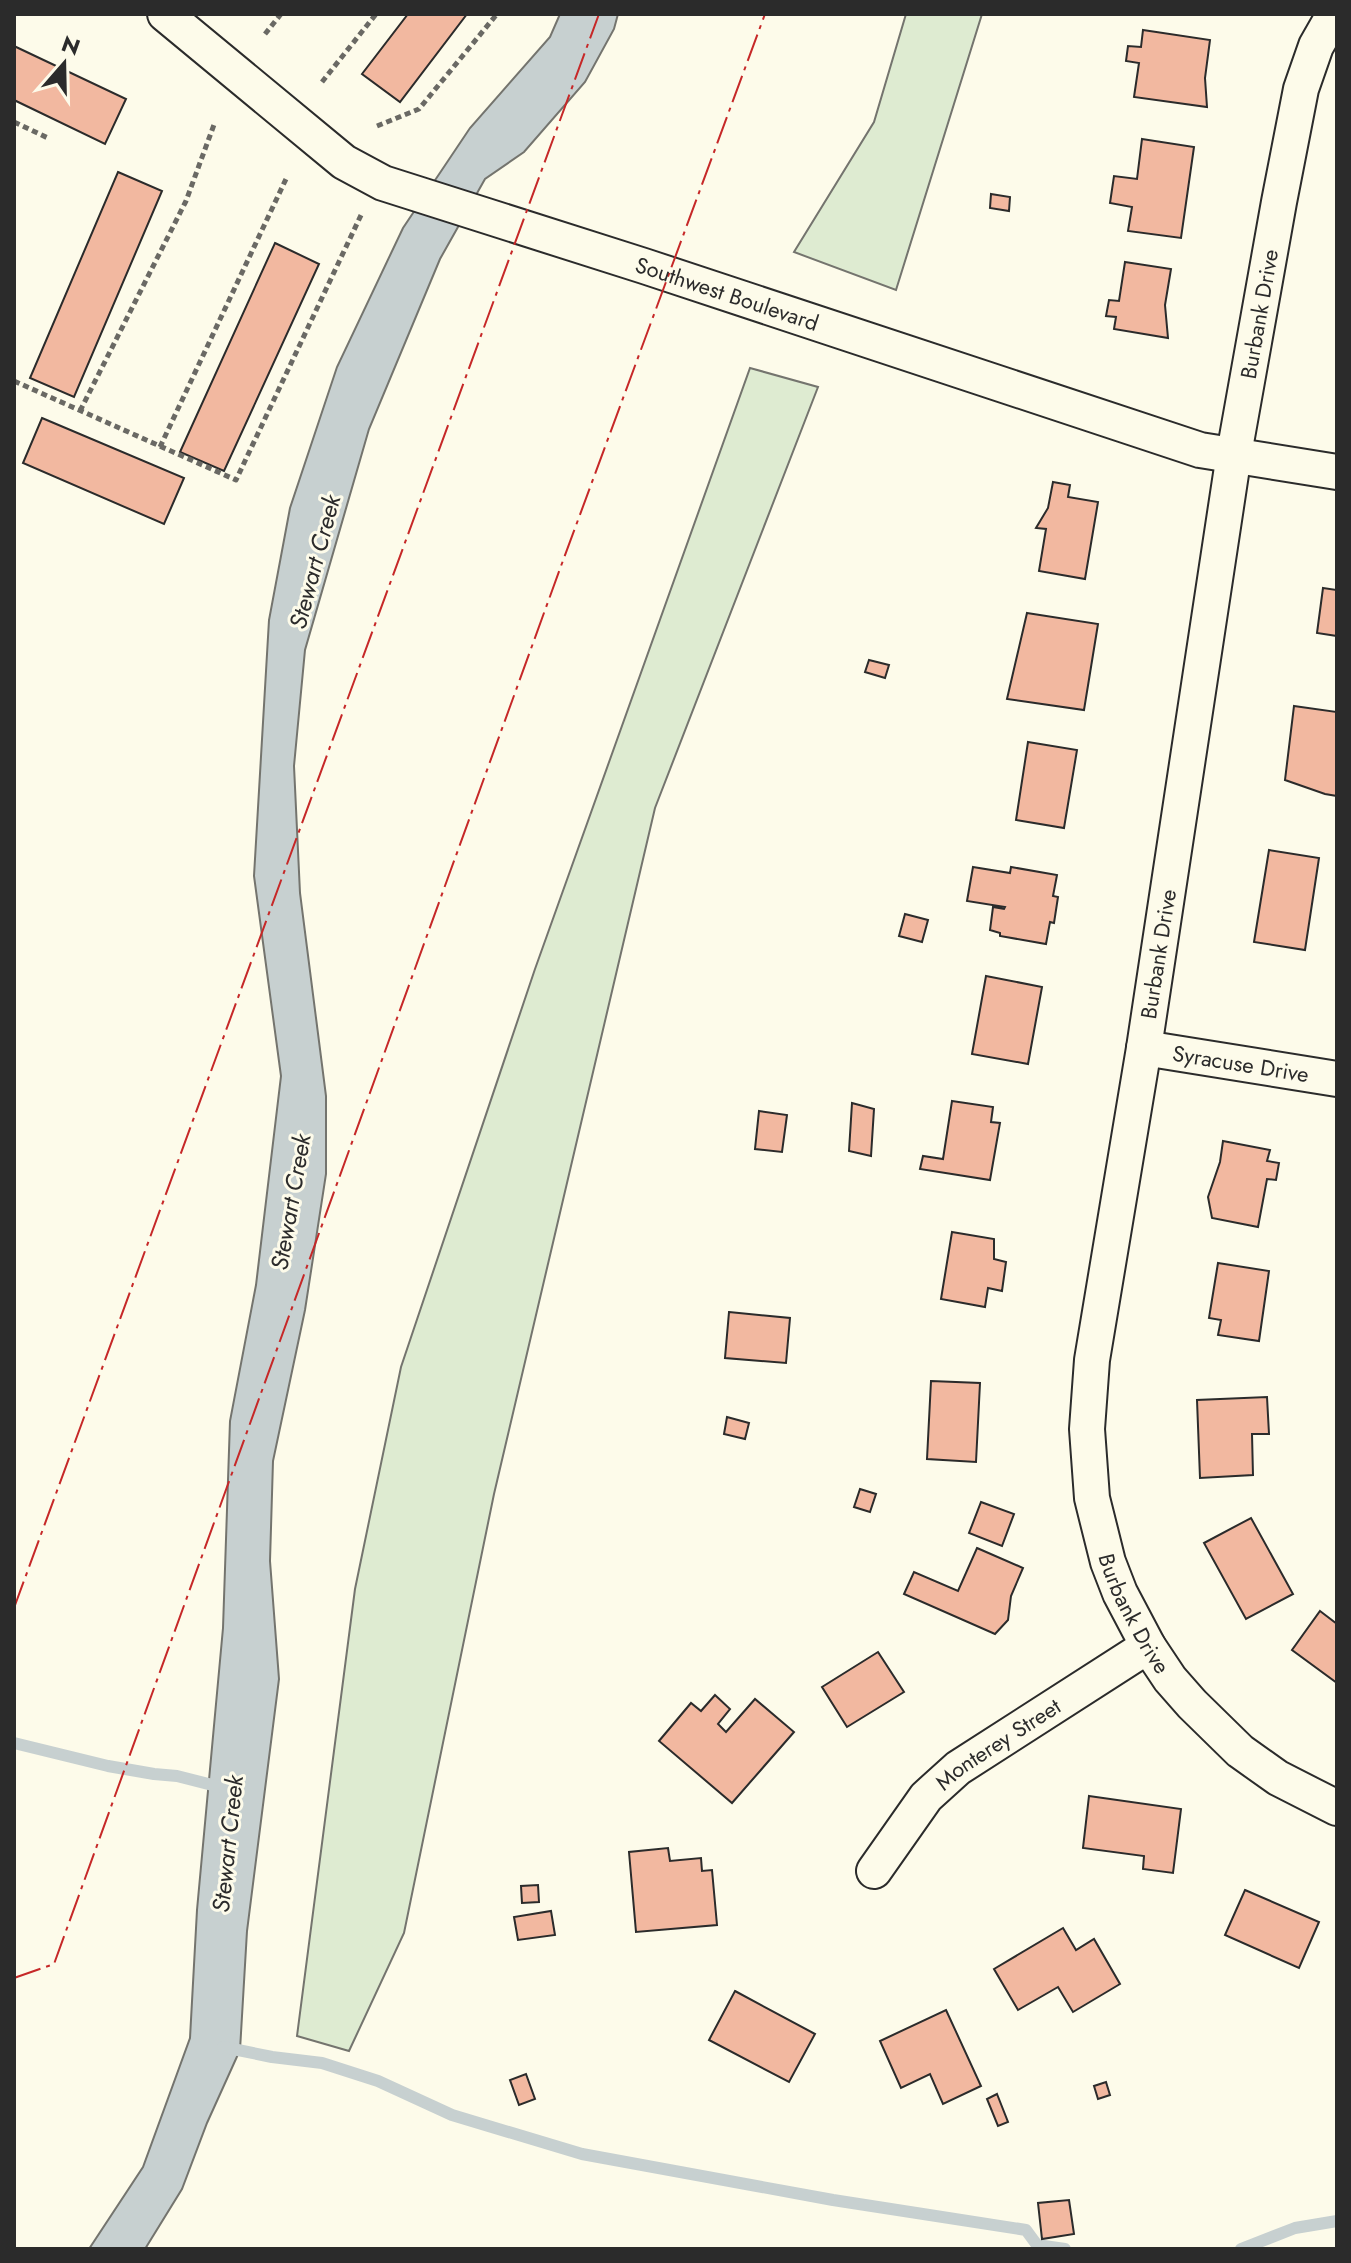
<svg xmlns="http://www.w3.org/2000/svg" width="1351" height="2263" viewBox="0 0 1351 2263" font-family="Jost,sans-serif">
<rect width="100%" height="100%" fill="#fdfbea"/>
<!-- green -->
<g fill="#deebd1" stroke="#74746e" stroke-width="2">
<path d="M 906,14 L 982,14 L 896,290 L 794,252 L 874,122 Z"/>
<path d="M 750,368 L 818,387 L 655,808 L 494,1494 L 404,1933 L 349,2051 L 297,2036 L 355,1589 L 401,1367 L 535,969 Z"/>
</g>
<!-- water -->
<path fill="#c7d0d0" stroke="#74746e" stroke-width="2" d="M 560,14 L 618,14 L 614,29 L 585,82 L 524,152 L 485,179 L 440,259 L 369,429 L 305,650 L 294,766 L 300,893 L 326,1096 L 326,1174 L 305,1310 L 273,1461 L 270,1561 L 279,1679 L 247,1931 L 240,2050 L 207,2123 L 182,2189 L 145,2249 L 89,2249 L 143,2167 L 190,2038 L 197,1910 L 223,1628 L 230,1421 L 256,1285 L 281,1076 L 254,876 L 269,620 L 290,508 L 337,367 L 403,228 L 470,128 L 550,37 Z"/>
<g fill="none" stroke-linecap="round" stroke-linejoin="round">
<!-- stream -->
<g stroke="#c7d0d0" stroke-width="12">
<path d="M 14,1743 L 108,1766 L 154,1774 L 177,1776 L 224,1788"/>
<path d="M 223,2047 L 272,2057 L 322,2063 L 378,2081 L 452,2115 L 582,2154 L 833,2200 L 1026,2230 L 1037,2245 L 1065,2249"/>
<path d="M 1241,2249 L 1295,2228 L 1337,2221"/>
</g>
</g>
<!-- building -->
<g fill="#f2b8a0" stroke="#2b2b2b" stroke-width="2">
<path d="M 408,14 L 467,14 L 400,102 L 362,74 Z"/>
<path d="M 1143,30 L 1210,40 L 1205,78 L 1207,107 L 1134,97 L 1139,63 L 1126,61 L 1128,46 L 1141,47 Z"/>
<path d="M 14,46 L 126,99 L 105,144 L 14,100 Z"/>
<path d="M 1142,139 L 1194,147 L 1181,238 L 1128,231 L 1132,207 L 1110,203 L 1114,176 L 1137,179 Z"/>
<path d="M 118,172 L 162,191 L 74,397 L 30,378 Z"/>
<path d="M 991,194 L 1010,197 L 1009,211 L 990,208 Z"/>
<path d="M 275,243 L 319,264 L 224,471 L 180,452 Z"/>
<path d="M 1125,262 L 1171,269 L 1165,305 L 1168,338 L 1114,329 L 1116,317 L 1106,316 L 1109,300 L 1119,301 Z"/>
<path d="M 42,418 L 184,478 L 164,524 L 23,463 Z"/>
<path d="M 1053,482 L 1070,485 L 1068,497 L 1098,502 L 1085,579 L 1039,571 L 1046,529 L 1036,528 L 1048,508 Z"/>
<path d="M 1323,588 L 1337,590 L 1337,636 L 1317,633 Z"/>
<path d="M 1027,613 L 1098,624 L 1084,710 L 1007,699 Z"/>
<path d="M 869,660 L 889,665 L 885,678 L 865,672 Z"/>
<path d="M 1294,706 L 1337,712 L 1337,796 L 1325,794 L 1285,780 Z"/>
<path d="M 1028,742 L 1077,750 L 1064,828 L 1016,820 Z"/>
<path d="M 1269,850 L 1319,858 L 1305,950 L 1254,942 Z"/>
<path d="M 973,867 L 1010,873 L 1011,867 L 1057,875 L 1053,896 L 1058,897 L 1054,923 L 1050,922 L 1046,944 L 1000,936 L 1000,933 L 990,930 L 993,907 L 1004,909 L 1005,907 L 967,901 Z"/>
<path d="M 905,914 L 928,920 L 922,942 L 899,936 Z"/>
<path d="M 986,976 L 1042,987 L 1028,1064 L 972,1054 Z"/>
<path d="M 952,1101 L 993,1107 L 991,1122 L 1000,1123 L 990,1180 L 920,1169 L 923,1156 L 943,1159 Z"/>
<path d="M 852,1103 L 874,1109 L 871,1156 L 849,1151 Z"/>
<path d="M 759,1111 L 787,1115 L 782,1152 L 755,1149 Z"/>
<path d="M 1223,1141 L 1270,1150 L 1267,1161 L 1279,1163 L 1276,1180 L 1267,1179 L 1258,1227 L 1212,1218 L 1208,1197 L 1220,1162 Z"/>
<path d="M 952,1232 L 994,1239 L 994,1259 L 1006,1262 L 1002,1291 L 988,1288 L 985,1307 L 941,1299 Z"/>
<path d="M 1218,1263 L 1269,1271 L 1259,1341 L 1218,1335 L 1221,1320 L 1209,1318 Z"/>
<path d="M 729,1312 L 790,1318 L 786,1363 L 725,1358 Z"/>
<path d="M 931,1381 L 980,1383 L 976,1462 L 927,1459 Z"/>
<path d="M 1267,1397 L 1269,1434 L 1252,1434 L 1253,1475 L 1200,1478 L 1197,1400 Z"/>
<path d="M 727,1417 L 749,1423 L 745,1439 L 724,1434 Z"/>
<path d="M 860,1489 L 876,1494 L 870,1512 L 854,1507 Z"/>
<path d="M 981,1502 L 1014,1514 L 1002,1546 L 969,1533 Z"/>
<path d="M 1251,1518 L 1293,1594 L 1246,1619 L 1204,1543 Z"/>
<path d="M 977,1548 L 1023,1568 L 1011,1596 L 1008,1620 L 995,1634 L 904,1594 L 914,1572 L 958,1591 Z"/>
<path d="M 1320,1611 L 1337,1624 L 1337,1683 L 1292,1650 Z"/>
<path d="M 878,1652 L 904,1692 L 847,1727 L 822,1687 Z"/>
<path d="M 715,1695 L 730,1709 L 718,1724 L 726,1732 L 755,1699 L 794,1732 L 732,1803 L 659,1741 L 691,1703 L 701,1711 Z"/>
<path d="M 1089,1796 L 1181,1809 L 1173,1873 L 1143,1869 L 1144,1856 L 1083,1848 Z"/>
<path d="M 668,1848 L 670,1861 L 701,1858 L 702,1871 L 712,1870 L 717,1925 L 636,1932 L 629,1852 Z"/>
<path d="M 538,1885 L 539,1902 L 522,1903 L 521,1886 Z"/>
<path d="M 1245,1890 L 1319,1922 L 1299,1968 L 1225,1935 Z"/>
<path d="M 551,1911 L 555,1935 L 518,1940 L 514,1917 Z"/>
<path d="M 1063,1928 L 1076,1950 L 1094,1939 L 1120,1984 L 1073,2012 L 1058,1987 L 1018,2010 L 994,1969 Z"/>
<path d="M 735,1991 L 815,2034 L 789,2082 L 709,2040 Z"/>
<path d="M 946,2010 L 981,2086 L 943,2104 L 930,2074 L 901,2088 L 880,2041 Z"/>
<path d="M 526,2074 L 535,2099 L 519,2105 L 510,2080 Z"/>
<path d="M 1106,2082 L 1110,2095 L 1098,2099 L 1094,2086 Z"/>
<path d="M 997,2094 L 1008,2122 L 998,2126 L 987,2099 Z"/>
<path d="M 1069,2200 L 1074,2234 L 1042,2239 L 1038,2203 Z"/>
</g>
<g fill="none" stroke-linecap="round" stroke-linejoin="round">
<defs>
<g id="street">
<path id="s1" d="M 165,14 L 344,162 L 383,183 L 644,266 L 1200,450 L 1337,472"/>
<path id="s2" d="M 1337,14 L 1328,25 L 1316,46 L 1301,89 L 1279,202 L 1234,454 L 1144,1048 L 1092,1360 L 1087,1429 L 1092,1498 L 1108,1562 L 1120,1593 L 1148,1646 L 1170,1679 L 1192,1704 L 1240,1751 L 1278,1778 L 1337,1808"/>
<path id="s3" d="M 1144,1048 L 1337,1079"/>
<path id="s4" d="M 874,1871 L 926,1797 L 958,1768 L 1148,1646"/>
</g>
</defs>
<!-- street casing -->
<use href="#street" stroke="#2b2b2b" stroke-width="38"/>
<!-- path -->
<g stroke="#6a6964" stroke-width="5" stroke-dasharray="6 4" stroke-linecap="butt">
<path d="M 265,34 L 281,14"/>
<path d="M 322,82 L 376,14"/>
<path d="M 14,122 L 50,139"/>
<path d="M 377,126 L 419,109 L 497,14"/>
<path d="M 14,381 L 236,480 L 362,213"/>
<path d="M 80,411 L 186,201 L 215,122"/>
<path d="M 160,447 L 286,179"/>
</g>
<!-- street -->
<use href="#street" stroke="#fdfbea" stroke-width="34"/>
<!-- power -->
<g stroke="#c62828" stroke-width="2" stroke-dasharray="28 6 4 6" stroke-linecap="butt">
<path d="M 14,1608 L 599,14"/>
<path d="M 14,1978 L 54,1964 L 561,566 L 765,14"/>
</g>
</g>
<g text-anchor="middle" stroke-width="6" stroke-linejoin="round" paint-order="stroke">
<!-- street labels -->
<g font-size="22" fill="#2b2b2b" stroke="#fdfbea">
<text dy="8" stroke="none"><textPath href="#s1" startOffset="638">Southwest Boulevard</textPath></text>
<text transform="translate(1259 314) rotate(-80)" y="8">Burbank Drive</text>
<text transform="translate(1158 954) rotate(-81)" y="8">Burbank Drive</text>
<text dy="8" stroke="none"><textPath href="#s3" startOffset="98">Syracuse Drive</textPath></text>
<text dy="8" stroke="none"><textPath href="#s2" startOffset="1634">Burbank Drive</textPath></text>
<text dy="8" stroke="none"><textPath href="#s4" startOffset="180">Monterey Street</textPath></text>
</g>
<!-- water labels -->
<g font-size="24" font-style="italic" fill="#2b2b2b" stroke="#fdfbea">
<text transform="translate(315 562) rotate(-75)" y="8">Stewart Creek</text>
<text transform="translate(291 1202) rotate(-80)" y="8">Stewart Creek</text>
<text transform="translate(228 1844) rotate(-84)" y="8">Stewart Creek</text>
</g>
</g>
<!-- border -->
<rect width="1351" height="2263" fill="none" stroke="#2b2b2b" stroke-width="32"/>
<!-- north arrow -->
<g transform="translate(64 64) rotate(20)" stroke="#fdfbea" stroke-width="6" paint-order="stroke">
<path d="M0-6L14 30L0 20L-14 30Z" fill="#2b2b2b"/>
<text y="-12" font-size="22" font-weight="bold" text-anchor="middle" fill="#2b2b2b">N</text>
</g>
</svg>
